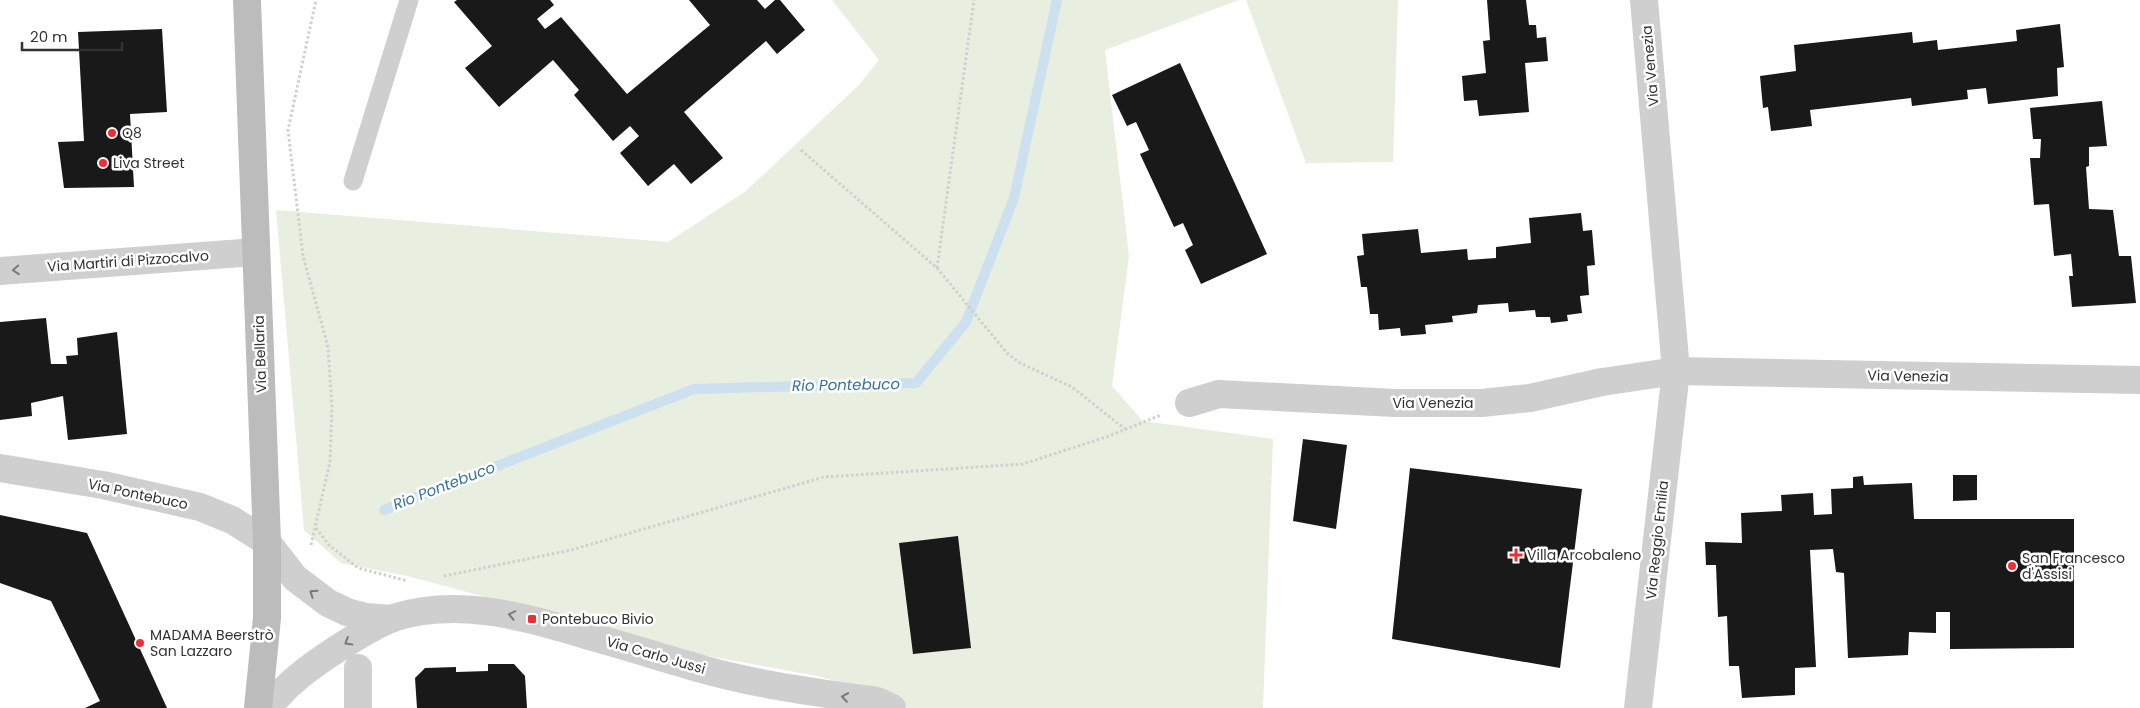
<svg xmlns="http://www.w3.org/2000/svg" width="2140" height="708" viewBox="0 0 2140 708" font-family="Poppins,sans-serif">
<rect width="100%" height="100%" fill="#fff"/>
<!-- green -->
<g fill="#e8efe0">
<path d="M 832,0 L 1239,0 L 1105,50 L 1129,256 L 1112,386 L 1143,421 L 1273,439 L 1263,708 L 908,708 L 869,690 L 817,676 L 703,655 L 407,576 L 341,563 L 304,530 L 276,210 L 668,242 L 746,191 L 859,85 L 879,60 Z"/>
<path d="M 1246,0 L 1398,0 L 1393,162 L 1306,163 Z"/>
</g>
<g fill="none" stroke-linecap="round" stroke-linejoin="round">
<!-- stream -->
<path stroke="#cce0ef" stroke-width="10" d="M 384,510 L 694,389 L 916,383 L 966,322 L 1014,198 L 1057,0"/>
</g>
<!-- building -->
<g fill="#191919">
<path d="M 457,0 L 550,0 L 554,5 L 537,19 L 545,29 L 561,17 L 627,94 L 710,25 L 689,0 L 757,0 L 765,9 L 775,0 L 780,0 L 805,30 L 777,54 L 766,41 L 684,112 L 723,158 L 691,184 L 674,164 L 648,186 L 620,153 L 639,136 L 630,126 L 613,141 L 574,95 L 579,90 L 553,60 L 499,107 L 465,68 L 492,46 L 454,2 Z"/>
<path d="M 1487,0 L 1526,0 L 1529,25 L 1536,25 L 1537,38 L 1546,37 L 1548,61 L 1525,63 L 1529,112 L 1479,116 L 1477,100 L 1464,101 L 1462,76 L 1486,73 L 1483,41 L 1490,40 Z"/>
<path d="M 2060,24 L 2064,67 L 2057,68 L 2058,96 L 1988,104 L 1986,88 L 1967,90 L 1968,99 L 1912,106 L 1911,98 L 1810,110 L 1812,126 L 1771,131 L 1768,107 L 1763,108 L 1760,76 L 1796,71 L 1794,45 L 1912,32 L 1913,43 L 1937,40 L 1938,50 L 2017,41 L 2016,30 Z"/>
<path d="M 162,29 L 167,112 L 130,114 L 134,187 L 64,188 L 58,142 L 84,141 L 78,32 Z"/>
<path d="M 1180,63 L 1267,254 L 1201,284 L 1185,250 L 1193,245 L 1183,223 L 1174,227 L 1140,154 L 1149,150 L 1136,122 L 1127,126 L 1112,95 Z"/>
<path d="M 2102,101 L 2107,146 L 2089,147 L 2089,166 L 2086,167 L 2089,209 L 2113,210 L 2119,256 L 2131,256 L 2136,303 L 2072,307 L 2069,276 L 2073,276 L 2071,254 L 2054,256 L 2049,204 L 2034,205 L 2030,158 L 2040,158 L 2041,139 L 2033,139 L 2030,108 Z"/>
<path d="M 1581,213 L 1583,231 L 1592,230 L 1595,265 L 1587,266 L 1589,295 L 1580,296 L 1582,313 L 1567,315 L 1568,321 L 1551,323 L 1550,317 L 1536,317 L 1535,310 L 1509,312 L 1508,303 L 1478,305 L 1477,313 L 1452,316 L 1453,322 L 1425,325 L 1426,334 L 1401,336 L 1400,328 L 1379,330 L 1378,314 L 1370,314 L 1367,287 L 1361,287 L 1357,256 L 1364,255 L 1362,234 L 1418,229 L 1421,253 L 1467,249 L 1468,260 L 1496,258 L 1496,247 L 1531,243 L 1529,218 Z"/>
<path d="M 46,318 L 51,364 L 67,364 L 66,356 L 78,355 L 77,338 L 117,332 L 127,434 L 68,440 L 63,396 L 31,403 L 32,416 L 0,420 L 0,322 Z"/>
<path d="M 1303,439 L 1347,445 L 1336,529 L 1293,521 Z"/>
<path d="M 1410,468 L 1582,489 L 1560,668 L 1392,639 Z"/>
<path d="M 1953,475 L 1977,475 L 1977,500 L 1953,501 Z"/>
<path d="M 1863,476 L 1864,485 L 1912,483 L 1914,519 L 2074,519 L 2074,648 L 1950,649 L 1950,612 L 1936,612 L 1936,633 L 1909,632 L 1908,655 L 1848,658 L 1844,573 L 1836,572 L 1833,549 L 1810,550 L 1816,667 L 1795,668 L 1795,695 L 1742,698 L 1739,666 L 1729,666 L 1727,616 L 1718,617 L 1716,565 L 1706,565 L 1705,542 L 1742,543 L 1741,513 L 1782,511 L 1781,495 L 1813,493 L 1814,515 L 1832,514 L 1831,489 L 1853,488 L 1853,477 Z"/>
<path d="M 0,515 L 87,533 L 167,708 L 85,708 L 100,701 L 51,601 L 0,583 Z"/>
<path d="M 958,536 L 971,648 L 913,654 L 899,543 Z"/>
<path d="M 488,664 L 514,664 L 525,676 L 527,708 L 417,708 L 415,678 L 425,668 L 456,667 L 456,672 L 488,671 Z"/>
</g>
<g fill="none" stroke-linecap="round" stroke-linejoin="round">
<!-- path -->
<g stroke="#cfcfcf" stroke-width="3" stroke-dasharray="2.5 2.5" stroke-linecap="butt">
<path d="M 801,150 L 937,268 L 1007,353 L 1020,363 L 1072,387 L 1125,429"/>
<path d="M 937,268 L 974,0"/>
<path d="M 316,528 L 329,545 L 358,568 L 408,581"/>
<path d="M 311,545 L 330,462 L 332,407 L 328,347 L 303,256 L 288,130 L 316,0"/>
<path d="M 444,576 L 571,550 L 824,477 L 1023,464 L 1109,436 L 1161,415"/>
</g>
<!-- lane -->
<path stroke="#cfcfcf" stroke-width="19" d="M 353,181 L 409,0"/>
<!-- street -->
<g stroke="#cfcfcf" stroke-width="28">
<path d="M 0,271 L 256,252"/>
<path d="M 1189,403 L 1219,394 L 1395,403 L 1481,403 L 1530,398 L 1602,382 L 1676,371 L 2140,380"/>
<path d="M 0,468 L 103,485 L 200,507 L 232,520 L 267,542 L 295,578 L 328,603 L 347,612 L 366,617 L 391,619"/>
<path d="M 358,668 L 358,708"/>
<path d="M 268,708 C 287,683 311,666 337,649 C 354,638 374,625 393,618 C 459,597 526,617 589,636 C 629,647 669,660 709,671 C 764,686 820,693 877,701 L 892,708"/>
<path d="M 1638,708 L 1676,371 L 1644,0"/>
</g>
<!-- secondary -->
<path stroke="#bcbcbc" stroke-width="28" d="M 247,0 L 267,542 L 267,618 L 258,708"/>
</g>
<!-- one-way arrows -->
<defs><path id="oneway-chevron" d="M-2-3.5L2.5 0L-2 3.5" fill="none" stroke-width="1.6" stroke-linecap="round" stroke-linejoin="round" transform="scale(1.25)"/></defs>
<g stroke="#797979">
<use href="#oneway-chevron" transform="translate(16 270) rotate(176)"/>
<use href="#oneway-chevron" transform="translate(313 593) rotate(-145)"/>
<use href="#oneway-chevron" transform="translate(512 615) rotate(-169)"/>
<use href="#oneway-chevron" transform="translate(348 642) rotate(149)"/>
<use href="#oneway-chevron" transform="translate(845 697) rotate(-172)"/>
</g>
<!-- markers -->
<g fill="#f02d34" stroke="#fff" stroke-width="2">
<circle cx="112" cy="133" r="5"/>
<circle cx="103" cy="163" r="5"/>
<path d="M1513.5 547.5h5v5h5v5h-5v5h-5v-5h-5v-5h5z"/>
<circle cx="2012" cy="566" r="5"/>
<rect x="527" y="614" width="10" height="10" rx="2.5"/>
<circle cx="140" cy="643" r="5"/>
</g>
<g text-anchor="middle" stroke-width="5" stroke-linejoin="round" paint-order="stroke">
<!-- street labels -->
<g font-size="14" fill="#323232" stroke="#fff">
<text transform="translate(1650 66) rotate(-95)" y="5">Via Venezia</text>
<text transform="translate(128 261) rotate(-4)" y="5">Via Martiri di Pizzocalvo</text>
<text transform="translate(260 354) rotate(-92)" y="5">Via Bellaria</text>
<text transform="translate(1908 376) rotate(1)" y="5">Via Venezia</text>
<text x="1433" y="408">Via Venezia</text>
<text transform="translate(138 494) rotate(12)" y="5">Via Pontebuco</text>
<text transform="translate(1657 540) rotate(-84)" y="5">Via Reggio Emilia</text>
<text transform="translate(656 655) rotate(16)" y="5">Via Carlo Jussi</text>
</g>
<!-- poi labels -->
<g font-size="14" fill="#323232" stroke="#fff" text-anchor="start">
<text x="122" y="138">Q8</text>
<text x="113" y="168">Liva Street</text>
<text x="1527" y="560">Villa Arcobaleno</text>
<text x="2022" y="563">San Francesco<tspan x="2022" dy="16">d'Assisi</tspan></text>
<text x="542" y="624">Pontebuco Bivio</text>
<text x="150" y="640">MADAMA Beerstrò<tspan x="150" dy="16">San Lazzaro</tspan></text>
</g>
<!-- water labels -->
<g font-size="15" font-style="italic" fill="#39719b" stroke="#fff">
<text transform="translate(846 385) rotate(-1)" y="5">Rio Pontebuco</text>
<text transform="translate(444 486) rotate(-21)" y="5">Rio Pontebuco</text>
</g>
</g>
<!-- scale -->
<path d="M22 42v8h100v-8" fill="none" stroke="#323232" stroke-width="2.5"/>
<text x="30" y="42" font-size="15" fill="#323232" stroke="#ffffff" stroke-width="4" paint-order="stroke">20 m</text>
</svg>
